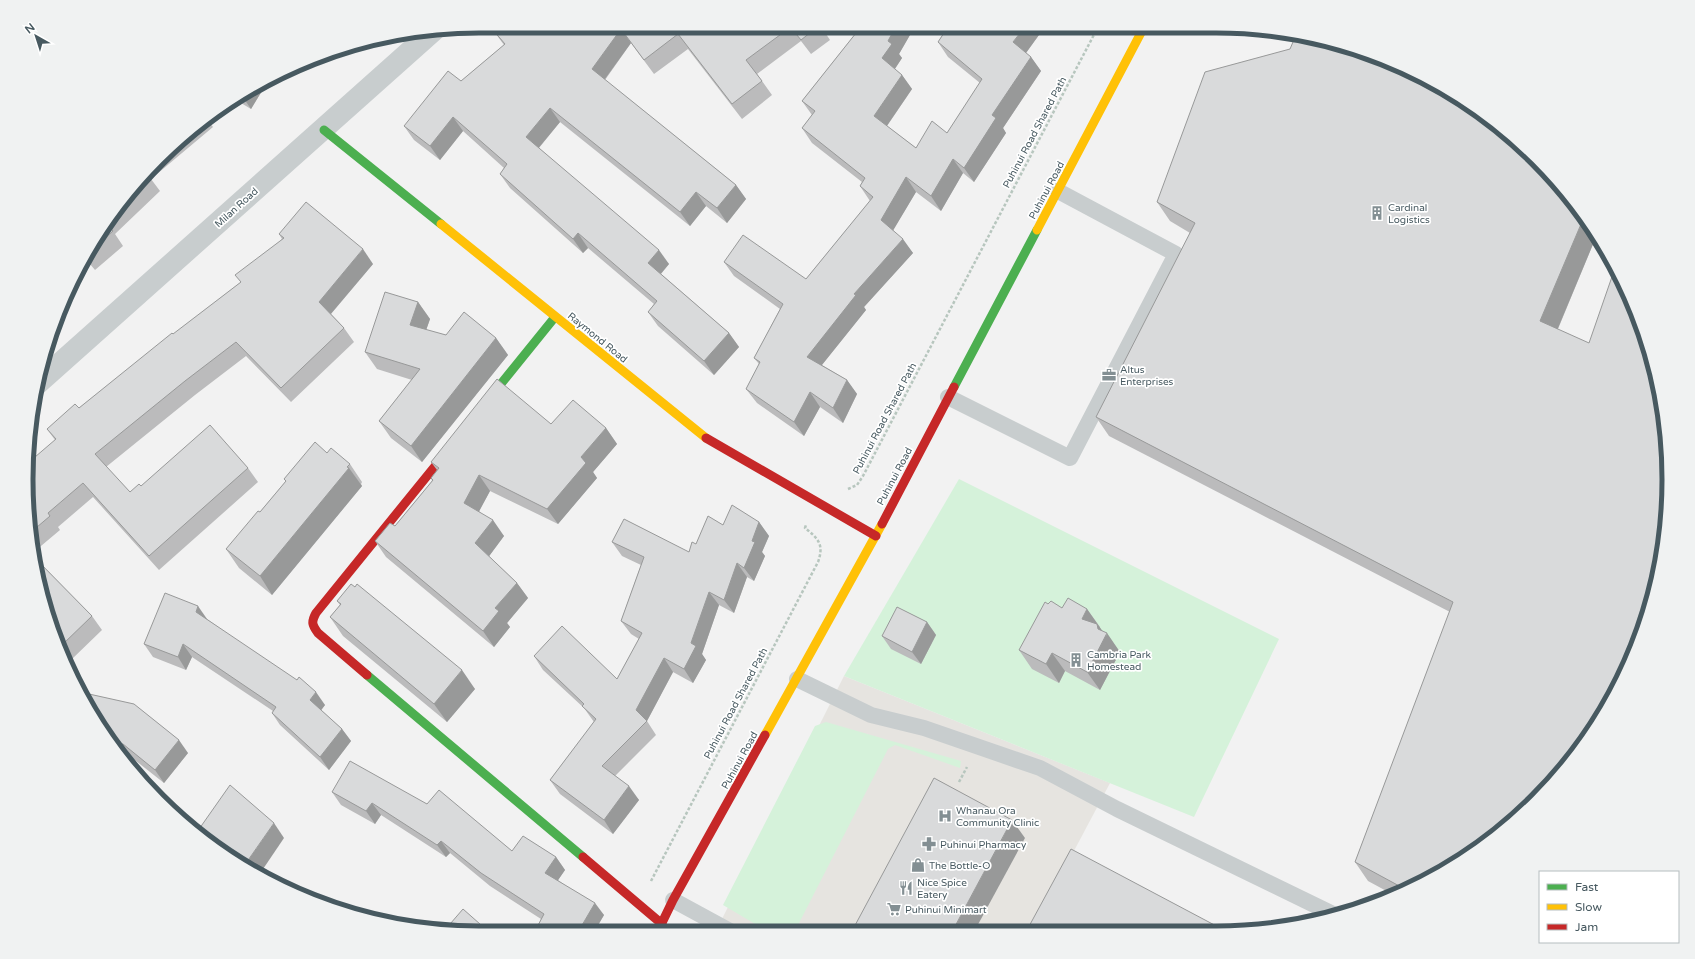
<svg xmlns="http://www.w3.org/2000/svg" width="1695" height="959" viewBox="0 0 1695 959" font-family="'Varela Round',sans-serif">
<rect width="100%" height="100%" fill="#f2f2f2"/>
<!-- commercial -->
<path fill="#e6e4e0" d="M 844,676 L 1110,783 L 1032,930 L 716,931 Z"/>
<!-- green -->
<g fill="#d5f2da">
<path d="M 959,479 L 1279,639 L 1194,817 L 844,676 Z"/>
<path d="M 826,722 L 961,761 L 960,768 L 895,745 L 888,749 L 795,931 L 767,931 L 723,905 L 815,726 Z"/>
</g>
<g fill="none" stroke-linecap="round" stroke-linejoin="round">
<!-- path -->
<g stroke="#b7c6be" stroke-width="2.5" stroke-dasharray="3 2" stroke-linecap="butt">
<path d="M 848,489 L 857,485 L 863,476 L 1098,27"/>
<path d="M 959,782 L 967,767"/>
<path d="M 651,881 L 818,562 C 824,545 819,539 805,528 L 806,525"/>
</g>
<!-- lane -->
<g stroke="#c8cdce" stroke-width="16">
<path d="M 948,397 L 1070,458 L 1176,254 L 1058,191"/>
<path d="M 797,679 L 871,715 L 924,728 L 1040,768 L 1117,809 L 1335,915"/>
<path d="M 673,900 L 730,931"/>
</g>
<!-- street -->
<path stroke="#c8cdce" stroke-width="22" d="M 37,384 L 434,30"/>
<!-- fast -->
<g stroke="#4caf50" stroke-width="9">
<path d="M 324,130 L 441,224"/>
<path d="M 954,387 L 1037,230"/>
<path d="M 483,406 L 555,317"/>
<path d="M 367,675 L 583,857"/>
</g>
<!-- slow -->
<g stroke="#ffc107" stroke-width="9">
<path d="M 441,224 L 706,438"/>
<path d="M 1037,230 L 1144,27"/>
<path d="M 765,735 L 882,524"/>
</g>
<!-- jam -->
<g stroke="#c62828" stroke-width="9">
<path d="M 706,438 L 876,536"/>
<path d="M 882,524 L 954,387"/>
<path d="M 367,675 L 318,633 C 312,625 311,622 316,613 L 453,444"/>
<path d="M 583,857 L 662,924"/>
<path d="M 658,931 L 673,900 L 765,735"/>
</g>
</g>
<!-- wall -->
<g fill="#bbbbbc">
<path d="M 822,28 L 830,40 L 811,54 L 801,41 L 757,74 L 772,95 L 742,119 L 688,49 L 654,74 L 631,43 L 605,80 L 736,185 L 746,199 L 727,223 L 706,206 L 690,226 L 560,122 L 539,148 L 669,264 L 661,274 L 729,333 L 739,347 L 714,375 L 658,326 L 648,312 L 654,304 L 588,248 L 583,253 L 510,188 L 500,174 L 504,168 L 463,131 L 440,160 L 414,140 L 404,126 L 461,81 L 504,45 L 493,30 Z"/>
<path d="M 860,28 L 914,28 L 899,54 L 902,58 L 895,69 L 902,75 L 912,89 L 887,126 L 916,148 L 947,133 L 980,83 L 948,57 L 938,42 L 943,34 L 935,28 L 1044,28 L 1026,53 L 1031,57 L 1041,71 L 1003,128 L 1006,133 L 974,182 L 963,173 L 941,211 L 916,192 L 893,230 L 913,253 L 864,307 L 866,310 L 822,365 L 847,380 L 857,394 L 843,423 L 820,407 L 804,436 L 757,403 L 746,389 L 759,364 L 754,358 L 780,309 L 734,276 L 724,262 L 806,279 L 870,201 L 860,186 L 862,182 L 812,143 L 802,128 L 812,115 L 802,101 Z"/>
<path d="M 1290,49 L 1596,237 L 1558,329 L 1467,857 L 1392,894 L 1368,881 L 1355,862 L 1450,612 L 1109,436 L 1096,417 L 1190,233 L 1170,221 L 1157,202 Z"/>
<path d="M 263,83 L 265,86 L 251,109 L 236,100 Z"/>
<path d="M 206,118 L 213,127 L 151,179 L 160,191 L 115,234 L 123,246 L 95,270 L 85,258 L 103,227 L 159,159 Z"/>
<path d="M 279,234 L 373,264 L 331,314 L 344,328 L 354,342 L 291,402 L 246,356 L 195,395 L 106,467 L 130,492 L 141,486 L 248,468 L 258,482 L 159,570 L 93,497 L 58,527 L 60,530 L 35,551 L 37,554 L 34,557 L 92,616 L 102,630 L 72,659 L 58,645 L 35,568 L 27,509 L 55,440 L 47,429 L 79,408 L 241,282 L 282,239 Z"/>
<path d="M 418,302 L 430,319 L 426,330 L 446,335 L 496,338 L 508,355 L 422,462 L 391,438 L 379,421 L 412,380 L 377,369 L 365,352 Z"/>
<path d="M 551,424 L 606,428 L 617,444 L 593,472 L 597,478 L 558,524 L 490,491 L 479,511 L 504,536 L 489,556 L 517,583 L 528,598 L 507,623 L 510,627 L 494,647 L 386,557 L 375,541 L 395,526 L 432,481 L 431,478 L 437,470 L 431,462 Z"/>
<path d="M 327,453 L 350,464 L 362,482 L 361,484 L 362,486 L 272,595 L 239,568 L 226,549 L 260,512 L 286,481 L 284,479 Z"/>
<path d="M 759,522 L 769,536 L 762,552 L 765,556 L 754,581 L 747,577 L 734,613 L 719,605 L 702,654 L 706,660 L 693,683 L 673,672 L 647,721 L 656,735 L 615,776 L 639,800 L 613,834 L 560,794 L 550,780 L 594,722 L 584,708 L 543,670 L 534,656 L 617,679 L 639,639 L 631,634 L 621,621 L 641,565 L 622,556 L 612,542 L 689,552 L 696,544 L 723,525 Z"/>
<path d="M 337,601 L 475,689 L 447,722 L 343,636 L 330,617 L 340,605 Z"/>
<path d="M 1062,608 L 1087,609 L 1100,627 L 1100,628 L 1102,631 L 1120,652 L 1100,690 L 1065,671 L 1059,683 L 1032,669 L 1019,650 Z"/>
<path d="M 207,619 L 325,705 L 321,710 L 342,729 L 351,741 L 329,770 L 280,725 L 272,713 L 273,711 L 192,657 L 186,670 L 153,657 L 144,644 Z"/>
<path d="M 927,622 L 936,635 L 921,664 L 891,649 L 882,636 Z"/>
<path d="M 87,706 L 188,753 L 164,783 L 131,757 L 121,754 Z"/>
<path d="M 332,792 L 427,804 L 512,851 L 556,857 L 565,870 L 558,880 L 604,915 L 594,932 L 535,932 L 535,931 L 541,919 L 490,886 L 450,853 L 446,857 L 381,815 L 375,824 L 341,805 Z"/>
</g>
<!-- shaded-wall -->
<g fill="#989999">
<path d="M 895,28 L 914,28 L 899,54 L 902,58 L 892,73 L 882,58 L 888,41 Z"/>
<path d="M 1024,28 L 1044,28 L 1023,57 L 1013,42 Z"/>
<path d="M 621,29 L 631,43 L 602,83 L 592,69 Z"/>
<path d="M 1031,57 L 1041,71 L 1003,128 L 1006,133 L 974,182 L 964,168 L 992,115 Z"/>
<path d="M 902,75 L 912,89 L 884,130 L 874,116 Z"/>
<path d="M 263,83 L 265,86 L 251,109 L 242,96 Z"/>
<path d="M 550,108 L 560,122 L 536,151 L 526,137 Z"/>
<path d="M 453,117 L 463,131 L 440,160 L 430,146 Z"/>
<path d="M 953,159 L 963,173 L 941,211 L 931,196 Z"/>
<path d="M 906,177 L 916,192 L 891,234 L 881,220 Z"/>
<path d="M 736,185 L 746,199 L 727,223 L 717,208 Z"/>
<path d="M 696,192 L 706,206 L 690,226 L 680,212 Z"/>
<path d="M 1584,217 L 1596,237 L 1553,340 L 1540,321 Z"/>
<path d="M 578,233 L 588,248 L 583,253 L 573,239 Z"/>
<path d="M 903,239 L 913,253 L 864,307 L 866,310 L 817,371 L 807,357 L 854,294 Z"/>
<path d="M 363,249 L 373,264 L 329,316 L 319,302 Z"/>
<path d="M 659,250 L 669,264 L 658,277 L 648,263 Z"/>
<path d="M 418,302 L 430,319 L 422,342 L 410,325 Z"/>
<path d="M 729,333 L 739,347 L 714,375 L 704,361 Z"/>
<path d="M 496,338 L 508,355 L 422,462 L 411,446 Z"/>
<path d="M 847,380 L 857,394 L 843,423 L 833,408 Z"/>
<path d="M 810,392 L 820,407 L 804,436 L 794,422 Z"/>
<path d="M 606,428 L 617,444 L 593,472 L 597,478 L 558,524 L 547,509 L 581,457 Z"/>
<path d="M 349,468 L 362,486 L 272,595 L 260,576 Z"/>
<path d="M 479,475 L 490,491 L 475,519 L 464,503 Z"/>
<path d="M 493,520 L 504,536 L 487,559 L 475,543 Z"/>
<path d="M 759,522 L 769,536 L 762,552 L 765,556 L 754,581 L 744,568 L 752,541 Z"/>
<path d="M 737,563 L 747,577 L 734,613 L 724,600 Z"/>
<path d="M 517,583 L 528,598 L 507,623 L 510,627 L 494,647 L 483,631 L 495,608 Z"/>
<path d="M 709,592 L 719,605 L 702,654 L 706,660 L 693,683 L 684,669 L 691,643 Z"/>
<path d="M 198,606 L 207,619 L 205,624 L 196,612 Z"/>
<path d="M 1087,609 L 1106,636 L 1107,633 L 1120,652 L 1100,690 L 1087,672 L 1082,619 Z"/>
<path d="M 927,622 L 936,635 L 921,664 L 912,652 Z"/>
<path d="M 183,644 L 192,657 L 186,670 L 178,657 Z"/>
<path d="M 1052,653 L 1065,671 L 1059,683 L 1046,664 Z"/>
<path d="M 664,658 L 673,672 L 647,721 L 636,710 Z"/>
<path d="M 462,670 L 475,689 L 447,722 L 434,704 Z"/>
<path d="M 316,692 L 325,705 L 319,713 L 310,700 Z"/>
<path d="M 342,729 L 351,741 L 329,770 L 320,757 Z"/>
<path d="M 179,740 L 188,753 L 164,783 L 155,770 Z"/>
<path d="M 629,786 L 639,800 L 613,834 L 604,820 Z"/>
<path d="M 372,803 L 381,815 L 375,824 L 366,811 Z"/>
<path d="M 1012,820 L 1025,838 L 975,930 L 953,930 Z"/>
<path d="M 274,823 L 284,838 L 259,875 L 253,872 L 244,866 Z"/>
<path d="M 441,841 L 450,853 L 446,857 L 437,845 Z"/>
<path d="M 556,857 L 565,870 L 554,886 L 545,873 Z"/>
<path d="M 595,903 L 604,915 L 594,932 L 578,932 Z"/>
</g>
<!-- building -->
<g fill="#d9dadb" stroke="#989999">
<path d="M 816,28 L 801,40 L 792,29 Z"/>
<path d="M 860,28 L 895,28 L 888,41 L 892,44 L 882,58 L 902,75 L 874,116 L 916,148 L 932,121 L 947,133 L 982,79 L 938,42 L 946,30 L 943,28 L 1024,28 L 1013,42 L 1031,57 L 992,115 L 996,118 L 964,168 L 953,159 L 931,196 L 906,177 L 881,220 L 903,239 L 854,294 L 856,295 L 807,357 L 847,380 L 833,408 L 810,392 L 794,422 L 746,389 L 760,362 L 754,358 L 783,304 L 724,262 L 743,235 L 806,279 L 873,197 L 860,186 L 865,178 L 802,128 L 815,111 L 802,101 Z"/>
<path d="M 621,29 L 592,69 L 736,185 L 717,208 L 696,192 L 680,212 L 550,108 L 526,137 L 659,250 L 648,263 L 729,333 L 704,361 L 648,312 L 657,301 L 578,233 L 573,239 L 500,174 L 507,164 L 453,117 L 430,146 L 404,126 L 448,71 L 461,81 L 505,44 L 493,30 Z"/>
<path d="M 621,29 L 788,29 L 746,60 L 762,81 L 732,104 L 678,34 L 644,60 Z"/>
<path d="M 1296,35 L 1333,42 L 1442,87 L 1515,139 L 1575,204 L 1584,217 L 1540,321 L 1589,343 L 1615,268 L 1622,279 L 1654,362 L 1668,450 L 1665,539 L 1645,625 L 1608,706 L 1536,800 L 1467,857 L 1403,888 L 1355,862 L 1453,602 L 1096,417 L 1195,223 L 1157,202 L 1205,72 L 1290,49 Z"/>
<path d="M 147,174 L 150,177 L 123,202 Z"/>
<path d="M 306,202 L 363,249 L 319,302 L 344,328 L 281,388 L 236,342 L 185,381 L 95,454 L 130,492 L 139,484 L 141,486 L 210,425 L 248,468 L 149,556 L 83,483 L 48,513 L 50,516 L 30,533 L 27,509 L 28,463 L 56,439 L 47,429 L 75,404 L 79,408 L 172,333 L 173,334 L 241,282 L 235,275 L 284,238 L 279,234 Z"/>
<path d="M 106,223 L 113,231 L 87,254 L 103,227 Z"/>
<path d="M 385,292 L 418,302 L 410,325 L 446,335 L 464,312 L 496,338 L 411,446 L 379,421 L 420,369 L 365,352 Z"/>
<path d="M 497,379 L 551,424 L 573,400 L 606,428 L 581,457 L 586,463 L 547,509 L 479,475 L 464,503 L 493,520 L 475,543 L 517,583 L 495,608 L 499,611 L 483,631 L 375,541 L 390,523 L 395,526 L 433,480 L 431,478 L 439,468 L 431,462 Z"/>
<path d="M 315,442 L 327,453 L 331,448 L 350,464 L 347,467 L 349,468 L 260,576 L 226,549 L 258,511 L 260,512 L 286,481 L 284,479 Z"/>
<path d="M 732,505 L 759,522 L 752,541 L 755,542 L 744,568 L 737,563 L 724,600 L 709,592 L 691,643 L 696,646 L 684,669 L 664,658 L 636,710 L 647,721 L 602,766 L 629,786 L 604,820 L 550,780 L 596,719 L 582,706 L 584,704 L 534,656 L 562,626 L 617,679 L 642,633 L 621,621 L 644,557 L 612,542 L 624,519 L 689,552 L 692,542 L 696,544 L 708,516 L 723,525 Z"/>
<path d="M 33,556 L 92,616 L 62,645 L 56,639 L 35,568 Z"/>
<path d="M 351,584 L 355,587 L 357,584 L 462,670 L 434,704 L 330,617 L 341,604 L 337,601 Z"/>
<path d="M 165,593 L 198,606 L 196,612 L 297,680 L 299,677 L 316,692 L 310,700 L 342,729 L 320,757 L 272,713 L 276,707 L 183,644 L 178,657 L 144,644 Z"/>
<path d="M 1068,598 L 1087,609 L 1082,619 L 1097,624 L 1098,629 L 1107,633 L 1087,672 L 1052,653 L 1046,664 L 1019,650 L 1045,602 L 1048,604 L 1051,601 L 1062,608 Z"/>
<path d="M 897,607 L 927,622 L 912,652 L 882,636 Z"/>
<path d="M 80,692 L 134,704 L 179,740 L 155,770 L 123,744 L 112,742 L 87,706 Z"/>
<path d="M 350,761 L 427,804 L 439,790 L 512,851 L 523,836 L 556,857 L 545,873 L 595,903 L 578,932 L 536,932 L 535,931 L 544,914 L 481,873 L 441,841 L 437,845 L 372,803 L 366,811 L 332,792 Z"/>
<path d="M 934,778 L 1012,820 L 953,930 L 852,931 Z"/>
<path d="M 230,785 L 274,823 L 244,866 L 197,832 Z"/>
<path d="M 1071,849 L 1222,929 L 1027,930 Z"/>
<path d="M 463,909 L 489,932 L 450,932 L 444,931 Z"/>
</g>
<!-- icons -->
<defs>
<symbol id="building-bare" viewBox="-9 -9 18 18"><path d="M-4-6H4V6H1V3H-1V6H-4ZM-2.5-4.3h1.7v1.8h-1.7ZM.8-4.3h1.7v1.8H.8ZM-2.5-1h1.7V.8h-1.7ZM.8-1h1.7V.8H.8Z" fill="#838f93" stroke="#fff" stroke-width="2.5" paint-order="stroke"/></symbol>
<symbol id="office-bare" viewBox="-9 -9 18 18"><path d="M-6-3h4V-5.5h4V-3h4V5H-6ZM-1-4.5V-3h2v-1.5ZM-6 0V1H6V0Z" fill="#838f93" stroke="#fff" stroke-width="2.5" paint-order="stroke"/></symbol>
<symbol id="hospital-bare" viewBox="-9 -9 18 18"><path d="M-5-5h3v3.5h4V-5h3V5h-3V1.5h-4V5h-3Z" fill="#838f93" stroke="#fff" stroke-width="2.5" paint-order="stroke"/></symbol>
<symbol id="pharmacy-bare" viewBox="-9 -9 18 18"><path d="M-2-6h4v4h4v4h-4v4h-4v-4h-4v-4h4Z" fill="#838f93" stroke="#fff" stroke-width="2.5" paint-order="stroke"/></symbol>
<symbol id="shop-bare" viewBox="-9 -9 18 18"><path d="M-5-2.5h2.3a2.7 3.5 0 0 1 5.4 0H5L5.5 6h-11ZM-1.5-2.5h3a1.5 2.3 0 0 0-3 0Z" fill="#838f93" stroke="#fff" stroke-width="2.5" paint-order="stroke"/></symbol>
<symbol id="restaurant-bare" viewBox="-9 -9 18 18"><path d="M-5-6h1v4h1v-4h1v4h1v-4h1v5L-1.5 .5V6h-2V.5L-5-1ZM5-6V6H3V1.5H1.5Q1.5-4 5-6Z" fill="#838f93" stroke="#fff" stroke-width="2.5" paint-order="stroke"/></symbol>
<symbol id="supermarket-bare" viewBox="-9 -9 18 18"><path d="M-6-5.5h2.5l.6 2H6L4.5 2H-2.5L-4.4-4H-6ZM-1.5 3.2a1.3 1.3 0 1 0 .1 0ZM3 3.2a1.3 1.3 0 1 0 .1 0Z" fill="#838f93" stroke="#fff" stroke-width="2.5" paint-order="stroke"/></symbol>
</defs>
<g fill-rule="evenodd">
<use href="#building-bare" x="1367" y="203" width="20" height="20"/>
<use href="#office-bare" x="1099" y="365" width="20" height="20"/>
<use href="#building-bare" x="1066" y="650" width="20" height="20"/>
<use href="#hospital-bare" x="935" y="806" width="20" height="20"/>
<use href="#pharmacy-bare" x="919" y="834" width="20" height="20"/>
<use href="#shop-bare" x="908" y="855" width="20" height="20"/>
<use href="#restaurant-bare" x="896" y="878" width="20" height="20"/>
<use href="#supermarket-bare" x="884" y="899" width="20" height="20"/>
</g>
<g text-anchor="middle" stroke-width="3.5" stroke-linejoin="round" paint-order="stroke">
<!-- street labels -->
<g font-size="10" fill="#475960" stroke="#fff">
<text transform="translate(1034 132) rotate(-62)" y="4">Puhinui Road Shared Path</text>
<text transform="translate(1046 190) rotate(-62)" y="4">Puhinui Road</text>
<text transform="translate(236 207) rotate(-42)" y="4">Milan Road</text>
<text transform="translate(598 337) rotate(39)" y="4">Raymond Road</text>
<text transform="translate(884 418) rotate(-62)" y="4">Puhinui Road Shared Path</text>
<text transform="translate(894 476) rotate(-62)" y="4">Puhinui Road</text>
<text transform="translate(735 703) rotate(-62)" y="4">Puhinui Road Shared Path</text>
<text transform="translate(739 760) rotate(-61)" y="4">Puhinui Road</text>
</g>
<!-- poi labels -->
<g font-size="10" fill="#475960" stroke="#fff" text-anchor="start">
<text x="1388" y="211">Cardinal<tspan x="1388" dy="12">Logistics</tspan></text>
<text x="1120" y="373">Altus<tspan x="1120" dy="12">Enterprises</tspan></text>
<text x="1087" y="658">Cambria Park<tspan x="1087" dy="12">Homestead</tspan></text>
<text x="956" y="814">Whanau Ora<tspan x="956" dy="12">Community Clinic</tspan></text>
<text x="940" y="848">Puhinui Pharmacy</text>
<text x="929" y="869">The Bottle-O</text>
<text x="917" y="886">Nice Spice<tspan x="917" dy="12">Eatery</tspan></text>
<text x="905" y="913">Puhinui Minimart</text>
</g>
</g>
<!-- crop -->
<path d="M0 0H1695V959H0ZM479 33H1216A446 446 0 0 1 1662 479V480A446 446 0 0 1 1216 926H479A446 446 0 0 1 33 480V479A446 446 0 0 1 479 33Z" fill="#f0f2f2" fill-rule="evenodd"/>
<path fill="none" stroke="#475960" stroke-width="5" d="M479 33H1216A446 446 0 0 1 1662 479V480A446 446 0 0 1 1216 926H479A446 446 0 0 1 33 480V479A446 446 0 0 1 479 33Z"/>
<!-- legend -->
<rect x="1539" y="871" width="140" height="72" fill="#ffffff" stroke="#b5bdbf"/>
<rect x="1547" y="884" width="20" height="6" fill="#4caf50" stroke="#b5bdbf"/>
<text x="1575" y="891" font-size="12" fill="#475960">Fast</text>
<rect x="1547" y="904" width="20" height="6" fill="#ffc107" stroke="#b5bdbf"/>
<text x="1575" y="911" font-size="12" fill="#475960">Slow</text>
<rect x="1547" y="924" width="20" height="6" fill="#c62828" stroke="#b5bdbf"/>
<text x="1575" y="931" font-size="12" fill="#475960">Jam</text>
<!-- north arrow -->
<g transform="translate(36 36) rotate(321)" stroke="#ffffff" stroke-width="3" paint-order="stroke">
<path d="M0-3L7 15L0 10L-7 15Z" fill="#475960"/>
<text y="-6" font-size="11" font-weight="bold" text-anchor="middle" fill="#475960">N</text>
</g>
</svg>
